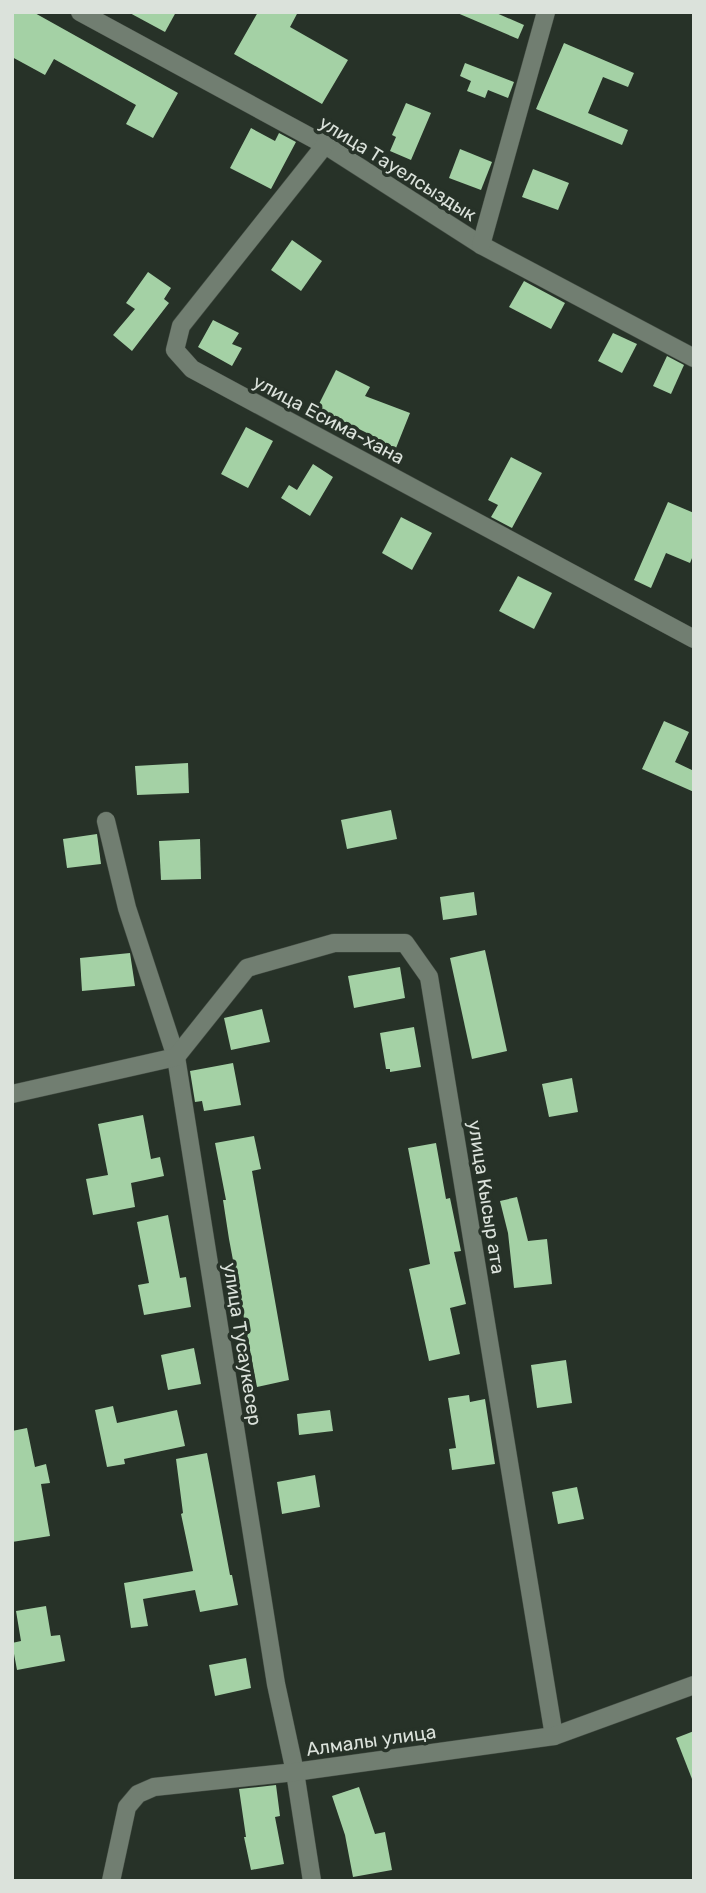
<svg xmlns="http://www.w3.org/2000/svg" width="706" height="1893" viewBox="0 0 706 1893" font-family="Rubik,sans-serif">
<rect width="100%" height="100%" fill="#273228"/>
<!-- building -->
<g fill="#a4d1a5">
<path d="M 12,12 L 33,12 L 178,93 L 153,138 L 126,124 L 136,105 L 54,59 L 45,75 L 12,57 Z"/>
<path d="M 128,12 L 176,12 L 165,32 Z"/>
<path d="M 258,12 L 298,12 L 290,27 L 348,60 L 322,104 L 234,54 Z"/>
<path d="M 455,12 L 494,12 L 524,25 L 518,39 Z"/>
<path d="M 564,43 L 634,73 L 628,87 L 603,77 L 588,113 L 628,130 L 622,145 L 536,109 Z"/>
<path d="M 465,63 L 514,82 L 508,98 L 488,90 L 485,98 L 467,91 L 471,81 L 460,76 Z"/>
<path d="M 406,103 L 431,113 L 411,160 L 390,151 L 396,137 L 392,135 Z"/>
<path d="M 251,128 L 275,141 L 279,133 L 296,142 L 271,189 L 230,168 Z"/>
<path d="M 460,149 L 492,162 L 481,190 L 449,178 Z"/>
<path d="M 533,169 L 569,183 L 558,210 L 522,197 Z"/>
<path d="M 292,240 L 322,261 L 301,291 L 271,270 Z"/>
<path d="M 148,272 L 171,288 L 164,299 L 169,303 L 132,351 L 113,335 L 135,309 L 126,303 Z"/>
<path d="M 524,281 L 565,303 L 551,329 L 509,307 Z"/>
<path d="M 213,320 L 239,333 L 232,344 L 242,348 L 232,366 L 198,347 Z"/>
<path d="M 613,333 L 637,344 L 622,373 L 598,361 Z"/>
<path d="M 667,356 L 684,365 L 671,394 L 653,386 Z"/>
<path d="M 336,370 L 370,387 L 365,396 L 410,413 L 396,448 L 374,439 L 375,437 L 317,408 Z"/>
<path d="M 246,427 L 273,441 L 248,488 L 221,474 Z"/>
<path d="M 511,457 L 542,473 L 512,528 L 491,517 L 498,505 L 488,500 Z"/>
<path d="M 313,464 L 333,477 L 310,516 L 281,498 L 289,485 L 297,490 Z"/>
<path d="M 668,502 L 694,513 L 694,553 L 690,563 L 666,553 L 651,588 L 634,580 Z"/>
<path d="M 401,517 L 432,533 L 412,570 L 382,553 Z"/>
<path d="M 518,576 L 552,593 L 534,629 L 499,611 Z"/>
<path d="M 664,721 L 689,732 L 675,762 L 694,771 L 694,792 L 642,769 Z"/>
<path d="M 188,763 L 189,793 L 137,795 L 135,766 Z"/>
<path d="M 391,810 L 397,839 L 347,849 L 341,820 Z"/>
<path d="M 97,834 L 101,864 L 67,868 L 63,839 Z"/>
<path d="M 200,839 L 201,879 L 161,880 L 159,841 Z"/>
<path d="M 474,892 L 477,915 L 443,920 L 440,897 Z"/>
<path d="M 485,950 L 507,1051 L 472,1059 L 450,958 Z"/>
<path d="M 130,953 L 135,986 L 82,991 L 80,958 Z"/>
<path d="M 400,967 L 405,998 L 354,1008 L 348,976 Z"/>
<path d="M 262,1009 L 270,1042 L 231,1050 L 224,1018 Z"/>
<path d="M 414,1027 L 421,1067 L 390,1072 L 390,1069 L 386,1069 L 380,1033 Z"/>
<path d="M 233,1063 L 241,1105 L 204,1111 L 202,1101 L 195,1102 L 190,1071 Z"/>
<path d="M 572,1078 L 578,1112 L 549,1117 L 542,1084 Z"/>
<path d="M 143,1115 L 151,1159 L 160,1157 L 164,1176 L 131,1183 L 135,1207 L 93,1215 L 86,1179 L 108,1175 L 98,1124 Z"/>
<path d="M 254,1136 L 261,1169 L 252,1171 L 289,1380 L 257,1387 L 229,1239 L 223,1200 L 226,1200 L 215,1143 Z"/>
<path d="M 436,1143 L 446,1199 L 450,1198 L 461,1251 L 454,1252 L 466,1304 L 450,1308 L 460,1354 L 429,1361 L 409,1269 L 430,1264 L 408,1148 Z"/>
<path d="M 517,1197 L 528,1241 L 547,1239 L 552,1284 L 514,1288 L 508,1233 L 500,1201 Z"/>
<path d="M 168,1215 L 180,1278 L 186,1277 L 191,1307 L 144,1315 L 138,1285 L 149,1283 L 137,1222 Z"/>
<path d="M 194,1348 L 201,1384 L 168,1390 L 161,1355 Z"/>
<path d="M 566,1360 L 572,1403 L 537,1408 L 531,1365 Z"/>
<path d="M 469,1395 L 470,1402 L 485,1399 L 495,1464 L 452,1470 L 449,1449 L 456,1448 L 448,1398 Z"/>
<path d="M 113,1406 L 117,1423 L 177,1410 L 185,1446 L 124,1459 L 125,1464 L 107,1467 L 95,1410 Z"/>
<path d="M 330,1410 L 333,1431 L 299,1435 L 297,1414 Z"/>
<path d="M 27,1428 L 35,1467 L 46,1464 L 50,1483 L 41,1484 L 50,1536 L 12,1542 L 12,1431 Z"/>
<path d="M 207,1453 L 230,1575 L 232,1575 L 238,1605 L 200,1612 L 195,1590 L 143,1599 L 148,1626 L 131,1628 L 124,1583 L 193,1571 L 181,1514 L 183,1513 L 176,1459 Z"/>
<path d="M 315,1475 L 320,1507 L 282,1514 L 277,1482 Z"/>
<path d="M 577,1487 L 584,1519 L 558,1524 L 552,1492 Z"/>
<path d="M 46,1606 L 51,1636 L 60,1635 L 65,1661 L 17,1670 L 12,1643 L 21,1641 L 16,1611 Z"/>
<path d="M 246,1658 L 251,1688 L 215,1696 L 209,1665 Z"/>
<path d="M 694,1731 L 694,1779 L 692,1779 L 676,1738 Z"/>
<path d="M 276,1785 L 280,1816 L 275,1817 L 284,1864 L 251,1870 L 244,1837 L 246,1837 L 239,1789 Z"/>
<path d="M 359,1787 L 375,1834 L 385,1832 L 392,1870 L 353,1877 L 345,1835 L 332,1796 Z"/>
</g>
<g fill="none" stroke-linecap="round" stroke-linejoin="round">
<defs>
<g id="minor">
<path d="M 80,12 L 325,145 L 481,245 L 694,358"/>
<path d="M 325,145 L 181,326 L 175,350 L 192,369 L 694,639"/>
<path d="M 481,245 L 546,12"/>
<path d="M 106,821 L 127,908 L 176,1057 L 276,1684 L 295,1772 L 312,1881"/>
<path d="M 12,1094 L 176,1057 L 247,968 L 334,943 L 405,943 L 429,977 L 554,1736"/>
<path d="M 111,1881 L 127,1807 L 138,1794 L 154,1787 L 295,1772 L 554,1736 L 694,1685"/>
</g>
</defs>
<!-- minor casing -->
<use href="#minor" stroke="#454e45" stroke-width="19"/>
<!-- minor -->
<use href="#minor" stroke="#717e71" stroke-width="18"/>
</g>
<g text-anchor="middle" stroke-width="7" stroke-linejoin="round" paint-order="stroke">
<!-- street labels -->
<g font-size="19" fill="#dbe2db" stroke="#273228">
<text transform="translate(398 168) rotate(32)" y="7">улица Тауелсыздык</text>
<text transform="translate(329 419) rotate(28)" y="7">улица Есима-хана</text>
<text transform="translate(487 1197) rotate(81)" y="7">улица Кысыр ата</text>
<text transform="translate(243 1344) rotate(81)" y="7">улица Тусаукесер</text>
<text transform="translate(371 1740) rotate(-8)" y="7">Алмалы улица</text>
</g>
</g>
<!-- border -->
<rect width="706" height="1893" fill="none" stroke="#dbe2db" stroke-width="28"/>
</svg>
